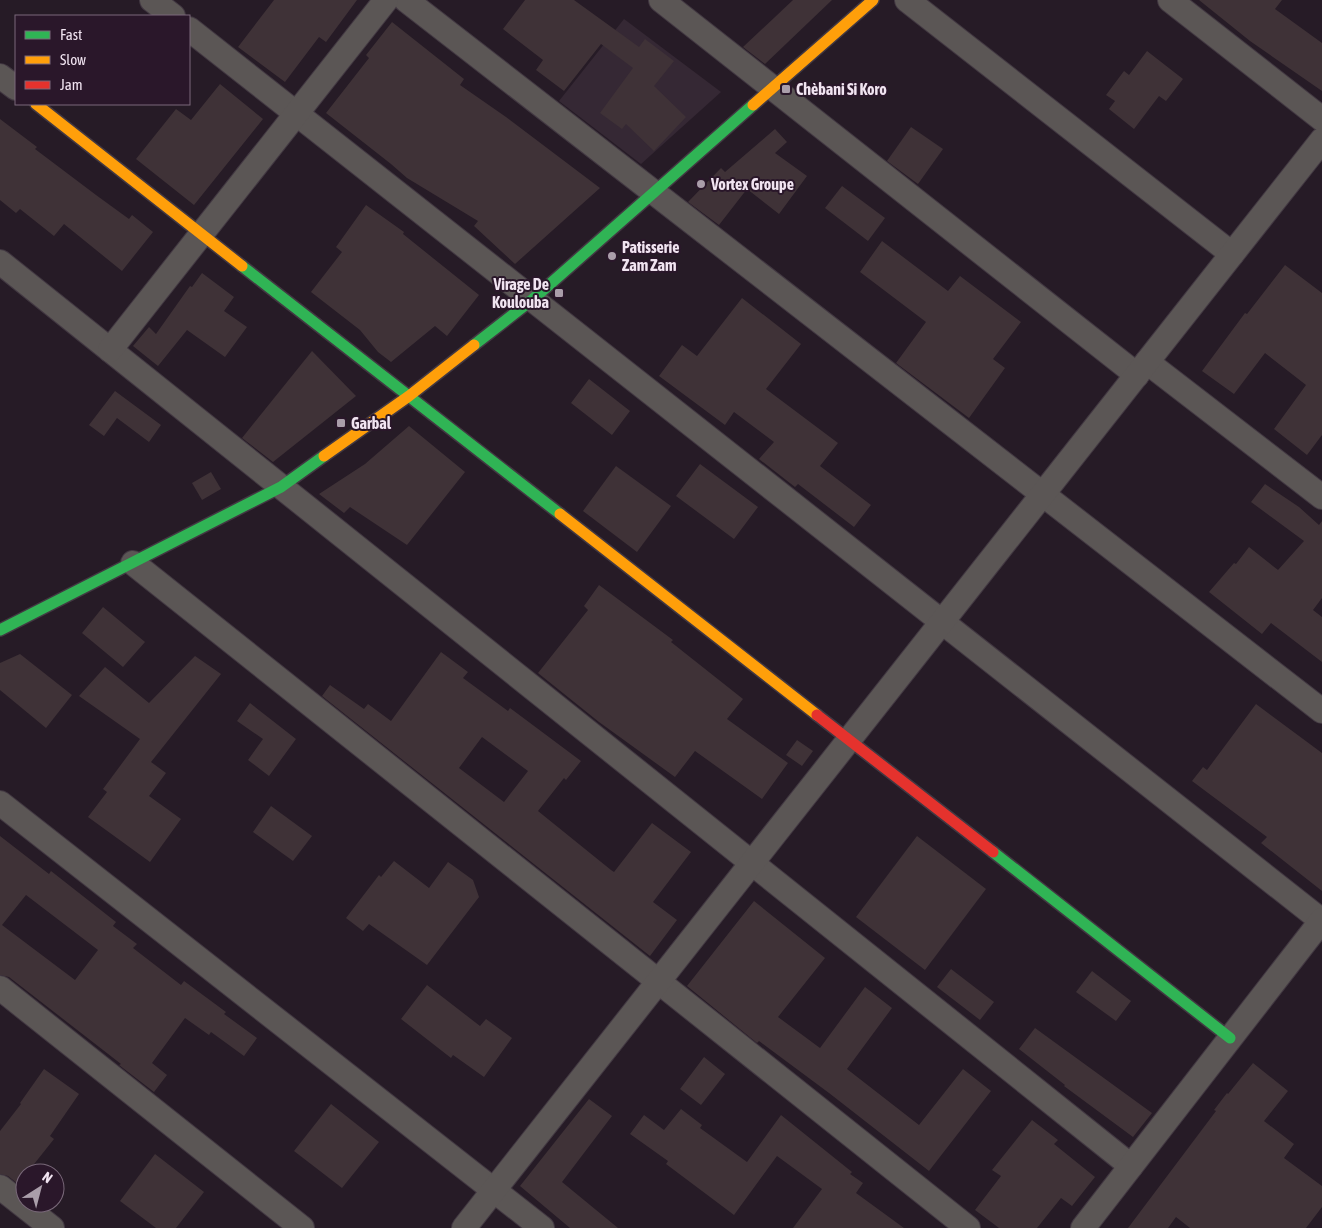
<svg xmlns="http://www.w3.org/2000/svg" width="1322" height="1228" viewBox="0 0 1322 1228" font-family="'Asap Condensed',sans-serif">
<rect width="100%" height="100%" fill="#261b26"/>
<!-- commercial -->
<path fill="#352834" d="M 624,19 L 721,92 L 641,164 L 559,101 Z"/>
<!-- building -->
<g fill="#3f3237" fill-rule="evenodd">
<path d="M 274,0 L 357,0 L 326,42 L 319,37 L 285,82 L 238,47 Z"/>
<path d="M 525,0 L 574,0 L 639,47 L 645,39 L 674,61 L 654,86 L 686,117 L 654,151 L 626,124 L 622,129 L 600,113 L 633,68 L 601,44 L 564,91 L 536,70 L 543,60 L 503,29 Z"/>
<path d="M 793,0 L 832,0 L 765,64 L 743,47 Z"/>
<path d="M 1199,0 L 1282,0 L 1275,9 L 1322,43 L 1322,91 L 1250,41 Z"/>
<path d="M 392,22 L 464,79 L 460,85 L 506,117 L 600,188 L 515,264 L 474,226 L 478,221 L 407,178 L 391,164 L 326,113 L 369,58 L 366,55 Z"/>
<path d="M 1147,51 L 1183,79 L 1166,101 L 1159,96 L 1134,129 L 1109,109 L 1115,101 L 1106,95 L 1124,71 L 1129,75 Z"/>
<path d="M 220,84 L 263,119 L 194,205 L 136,159 L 176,109 L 191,120 Z"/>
<path d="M 0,119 L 37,147 L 35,149 L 96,195 L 129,219 L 132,215 L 153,232 L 122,271 L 64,224 L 54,236 L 20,209 L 16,213 L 0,200 Z"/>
<path d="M 911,127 L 943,149 L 918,184 L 887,161 Z"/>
<path d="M 775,129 L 787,142 L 775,153 L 807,176 L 779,214 L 747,189 L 719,225 L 688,202 L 721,168 L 725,172 Z"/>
<path d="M 842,186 L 885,218 L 868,241 L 825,208 Z"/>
<path d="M 366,205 L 404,232 L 403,234 L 479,295 L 447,336 L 435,326 L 391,362 L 378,352 L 360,330 L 311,292 L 342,252 L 336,247 Z"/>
<path d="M 882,241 L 948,291 L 960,276 L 1021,322 L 993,359 L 1005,368 L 969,418 L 896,363 L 926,322 L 860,272 Z"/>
<path d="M 1285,265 L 1322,293 L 1322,435 L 1307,455 L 1274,429 L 1306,385 L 1265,353 L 1234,394 L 1202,371 L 1245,313 L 1247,314 Z"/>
<path d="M 202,273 L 234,297 L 224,311 L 247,327 L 225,357 L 187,330 L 158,366 L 133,346 L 149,327 L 156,334 L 190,286 L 192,287 Z"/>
<path d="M 742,298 L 801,344 L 766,389 L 838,443 L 820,466 L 871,505 L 854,527 L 798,484 L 795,487 L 759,459 L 774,442 L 734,412 L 725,425 L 659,376 L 682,345 L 697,356 Z"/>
<path d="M 312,351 L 356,396 L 273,462 L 242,438 Z"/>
<path d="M 589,379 L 630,411 L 612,435 L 571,403 Z"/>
<path d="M 115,391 L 161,425 L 149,442 L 117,418 L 104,436 L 89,425 Z"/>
<path d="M 409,426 L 465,472 L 407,545 L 350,507 L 344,513 L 319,494 L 365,464 Z"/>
<path d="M 700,464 L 758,507 L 734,539 L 676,496 Z"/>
<path d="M 616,466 L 671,506 L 637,552 L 583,511 Z"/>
<path d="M 211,472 L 221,489 L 202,500 L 192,483 Z"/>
<path d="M 1265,484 L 1299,507 L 1319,525 L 1322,521 L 1322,598 L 1313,610 L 1322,617 L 1322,662 L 1271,623 L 1262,634 L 1209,592 L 1234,563 L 1236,564 L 1249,547 L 1278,570 L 1304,541 L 1251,502 Z"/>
<path d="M 599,585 L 673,640 L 671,642 L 743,699 L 727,719 L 788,763 L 762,799 L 695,751 L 675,777 L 599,722 L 538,673 L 588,610 L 584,606 Z"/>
<path d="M 103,607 L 145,642 L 123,667 L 82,633 Z"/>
<path d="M 441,652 L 468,672 L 463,678 L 508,711 L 510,708 L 581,761 L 566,780 L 564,778 L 538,811 L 611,870 L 614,872 L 652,823 L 691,852 L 653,902 L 677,920 L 650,956 L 322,696 L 330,685 L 364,709 L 368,704 L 391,721 ZM 482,737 L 528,771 L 504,802 L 459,768 Z"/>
<path d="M 20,654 L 72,695 L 46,728 L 0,690 L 0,663 Z"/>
<path d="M 195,656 L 221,674 L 151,762 L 166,773 L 149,796 L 181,819 L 150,862 L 88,817 L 107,792 L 103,789 L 140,739 L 79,696 L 105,667 L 149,703 Z"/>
<path d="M 250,703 L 296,739 L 269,776 L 248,760 L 263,739 L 237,721 Z"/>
<path d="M 1256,704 L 1322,753 L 1322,891 L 1261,843 L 1267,837 L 1192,781 L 1203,767 L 1207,770 Z"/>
<path d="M 797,740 L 813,751 L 802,766 L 786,755 Z"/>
<path d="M 271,806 L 312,836 L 293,861 L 253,832 Z"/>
<path d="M 0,836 L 49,874 L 51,871 L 116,922 L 113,926 L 137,944 L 133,948 L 181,985 L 184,981 L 226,1012 L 224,1014 L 257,1038 L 244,1056 L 211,1032 L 209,1035 L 185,1018 L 152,1063 L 167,1075 L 154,1092 L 119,1065 L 121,1064 L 9,977 L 0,975 ZM 26,895 L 98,950 L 75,980 L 2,925 Z"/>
<path d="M 917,836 L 986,889 L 925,970 L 856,917 Z"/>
<path d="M 394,861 L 429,888 L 448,862 L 473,880 L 479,897 L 427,965 L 369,924 L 363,931 L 346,918 L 379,875 L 381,877 Z"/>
<path d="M 754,901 L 825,958 L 778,1017 L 820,1048 L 865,987 L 892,1008 L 847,1069 L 919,1125 L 963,1069 L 991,1091 L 929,1171 L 829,1093 L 759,1041 L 757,1043 L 687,986 Z"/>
<path d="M 951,969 L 994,1002 L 980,1020 L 937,987 Z"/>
<path d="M 1092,971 L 1131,1001 L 1116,1021 L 1076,992 Z"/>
<path d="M 427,985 L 480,1026 L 486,1019 L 512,1038 L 484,1077 L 453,1055 L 451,1058 L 401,1019 Z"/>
<path d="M 1035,1028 L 1152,1113 L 1133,1137 L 1064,1086 L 1065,1085 L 1019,1049 Z"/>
<path d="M 704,1057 L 725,1074 L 701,1105 L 680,1089 Z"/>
<path d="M 1253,1063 L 1288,1091 L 1264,1121 L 1294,1144 L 1284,1158 L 1322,1186 L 1322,1207 L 1306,1228 L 1190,1228 L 1176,1217 L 1168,1228 L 1128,1228 L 1216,1111 L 1214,1110 L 1227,1093 L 1228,1094 Z"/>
<path d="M 44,1069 L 79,1094 L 50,1136 L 54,1139 L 27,1173 L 25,1173 L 25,1176 L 18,1184 L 8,1176 L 0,1174 L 0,1131 L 21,1104 L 20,1103 Z"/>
<path d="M 589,1099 L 612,1116 L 562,1182 L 618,1228 L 570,1228 L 520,1186 Z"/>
<path d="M 331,1104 L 379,1142 L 342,1188 L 294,1151 Z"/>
<path d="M 681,1109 L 702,1125 L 700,1128 L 747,1162 L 781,1115 L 852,1172 L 850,1174 L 863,1183 L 856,1193 L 904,1228 L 793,1228 L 822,1189 L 777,1156 L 734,1215 L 666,1164 L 668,1161 L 630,1134 L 644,1115 L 664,1130 Z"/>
<path d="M 1032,1120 L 1058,1140 L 1054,1144 L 1095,1177 L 1072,1206 L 1061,1198 L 1037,1228 L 999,1228 L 975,1210 L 1001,1176 L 992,1170 Z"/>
<path d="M 155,1154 L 204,1192 L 176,1228 L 156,1228 L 120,1201 Z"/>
</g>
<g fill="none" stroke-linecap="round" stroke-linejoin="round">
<defs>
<g id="street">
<path d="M 152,0 L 173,16"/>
<path d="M 406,0 L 1322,711"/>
<path d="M 661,0 L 1137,375"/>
<path d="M 907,0 L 1232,254"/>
<path d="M 1170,0 L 1322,119"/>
<path d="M 189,29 L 1322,921"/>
<path d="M 0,76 L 16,88"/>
<path d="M 0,262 L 1131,1166"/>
<path d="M 110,350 L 386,0"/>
<path d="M 1147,362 L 1322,497"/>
<path d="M 133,563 L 968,1228"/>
<path d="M 0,803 L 542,1228"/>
<path d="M 0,988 L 302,1228"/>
<path d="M 0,1187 L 52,1228"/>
<path d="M 464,1228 L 1322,140"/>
<path d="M 1083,1228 L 1322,920"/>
</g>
<g id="fast">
<path d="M 242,266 L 560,514"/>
<path d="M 474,345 L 533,299 L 753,105"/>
<path d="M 0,630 L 281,487 L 324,456"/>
<path d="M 993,852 L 1230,1038"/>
</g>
<g id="slow">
<path d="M 36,104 L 242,266"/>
<path d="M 753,105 L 873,0"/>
<path d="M 324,456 L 409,396 L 474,345"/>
<path d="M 560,514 L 817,715"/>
</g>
<path id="jam" d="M 817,715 L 993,852"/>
</defs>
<!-- street casing -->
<use href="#street" stroke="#423842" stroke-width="26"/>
<!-- fast casing -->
<use href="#fast" stroke="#423842" stroke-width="14"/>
<!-- slow casing -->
<use href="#slow" stroke="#423842" stroke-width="14"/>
<!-- jam casing -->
<use href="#jam" stroke="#423842" stroke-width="14"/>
<!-- street -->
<use href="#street" stroke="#5b5655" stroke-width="24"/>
<!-- fast -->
<use href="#fast" stroke="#30b455" stroke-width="11"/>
<!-- slow -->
<use href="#slow" stroke="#ff9f0a" stroke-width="11"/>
<!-- jam -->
<use href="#jam" stroke="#e5322d" stroke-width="11"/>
</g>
<!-- markers -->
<g fill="#aa9eaa" stroke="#2a172a" stroke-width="2">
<rect x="781" y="84" width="10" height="10" rx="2.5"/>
<circle cx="701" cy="184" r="5"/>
<circle cx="612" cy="256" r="5"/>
<rect x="554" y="288" width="10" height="10" rx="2.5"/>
<rect x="336" y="418" width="10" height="10" rx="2.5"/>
</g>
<g text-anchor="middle" stroke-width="4" stroke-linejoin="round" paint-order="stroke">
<!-- poi labels -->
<g font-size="16" font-weight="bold" fill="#f1e4f1" stroke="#2a172a" text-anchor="start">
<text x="796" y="95">Chèbani Si Koro</text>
<text x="711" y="190">Vortex Groupe</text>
<text x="622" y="253">Patisserie<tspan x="622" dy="18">Zam Zam</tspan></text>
<text x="549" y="290" text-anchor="end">Virage De<tspan x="549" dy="18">Koulouba</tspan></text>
<text x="351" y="429">Garbal</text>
</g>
</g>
<!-- legend -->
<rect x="15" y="15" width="175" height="90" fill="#2a172a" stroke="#7a697a"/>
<rect x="25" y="31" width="25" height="8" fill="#30b455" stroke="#7a697a"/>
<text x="60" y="40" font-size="15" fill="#f1e4f1">Fast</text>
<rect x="25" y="56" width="25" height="8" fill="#ff9f0a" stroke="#7a697a"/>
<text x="60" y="65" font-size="15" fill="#f1e4f1">Slow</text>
<rect x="25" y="81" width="25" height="8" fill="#e5322d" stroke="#7a697a"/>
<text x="60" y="90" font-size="15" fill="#f1e4f1">Jam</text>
<!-- north arrow -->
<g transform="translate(40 1188) rotate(36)"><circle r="24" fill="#2a172a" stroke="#7a697a"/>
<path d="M0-4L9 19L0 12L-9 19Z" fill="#aa9eaa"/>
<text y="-8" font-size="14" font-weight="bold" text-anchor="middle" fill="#f1e4f1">N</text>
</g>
</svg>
